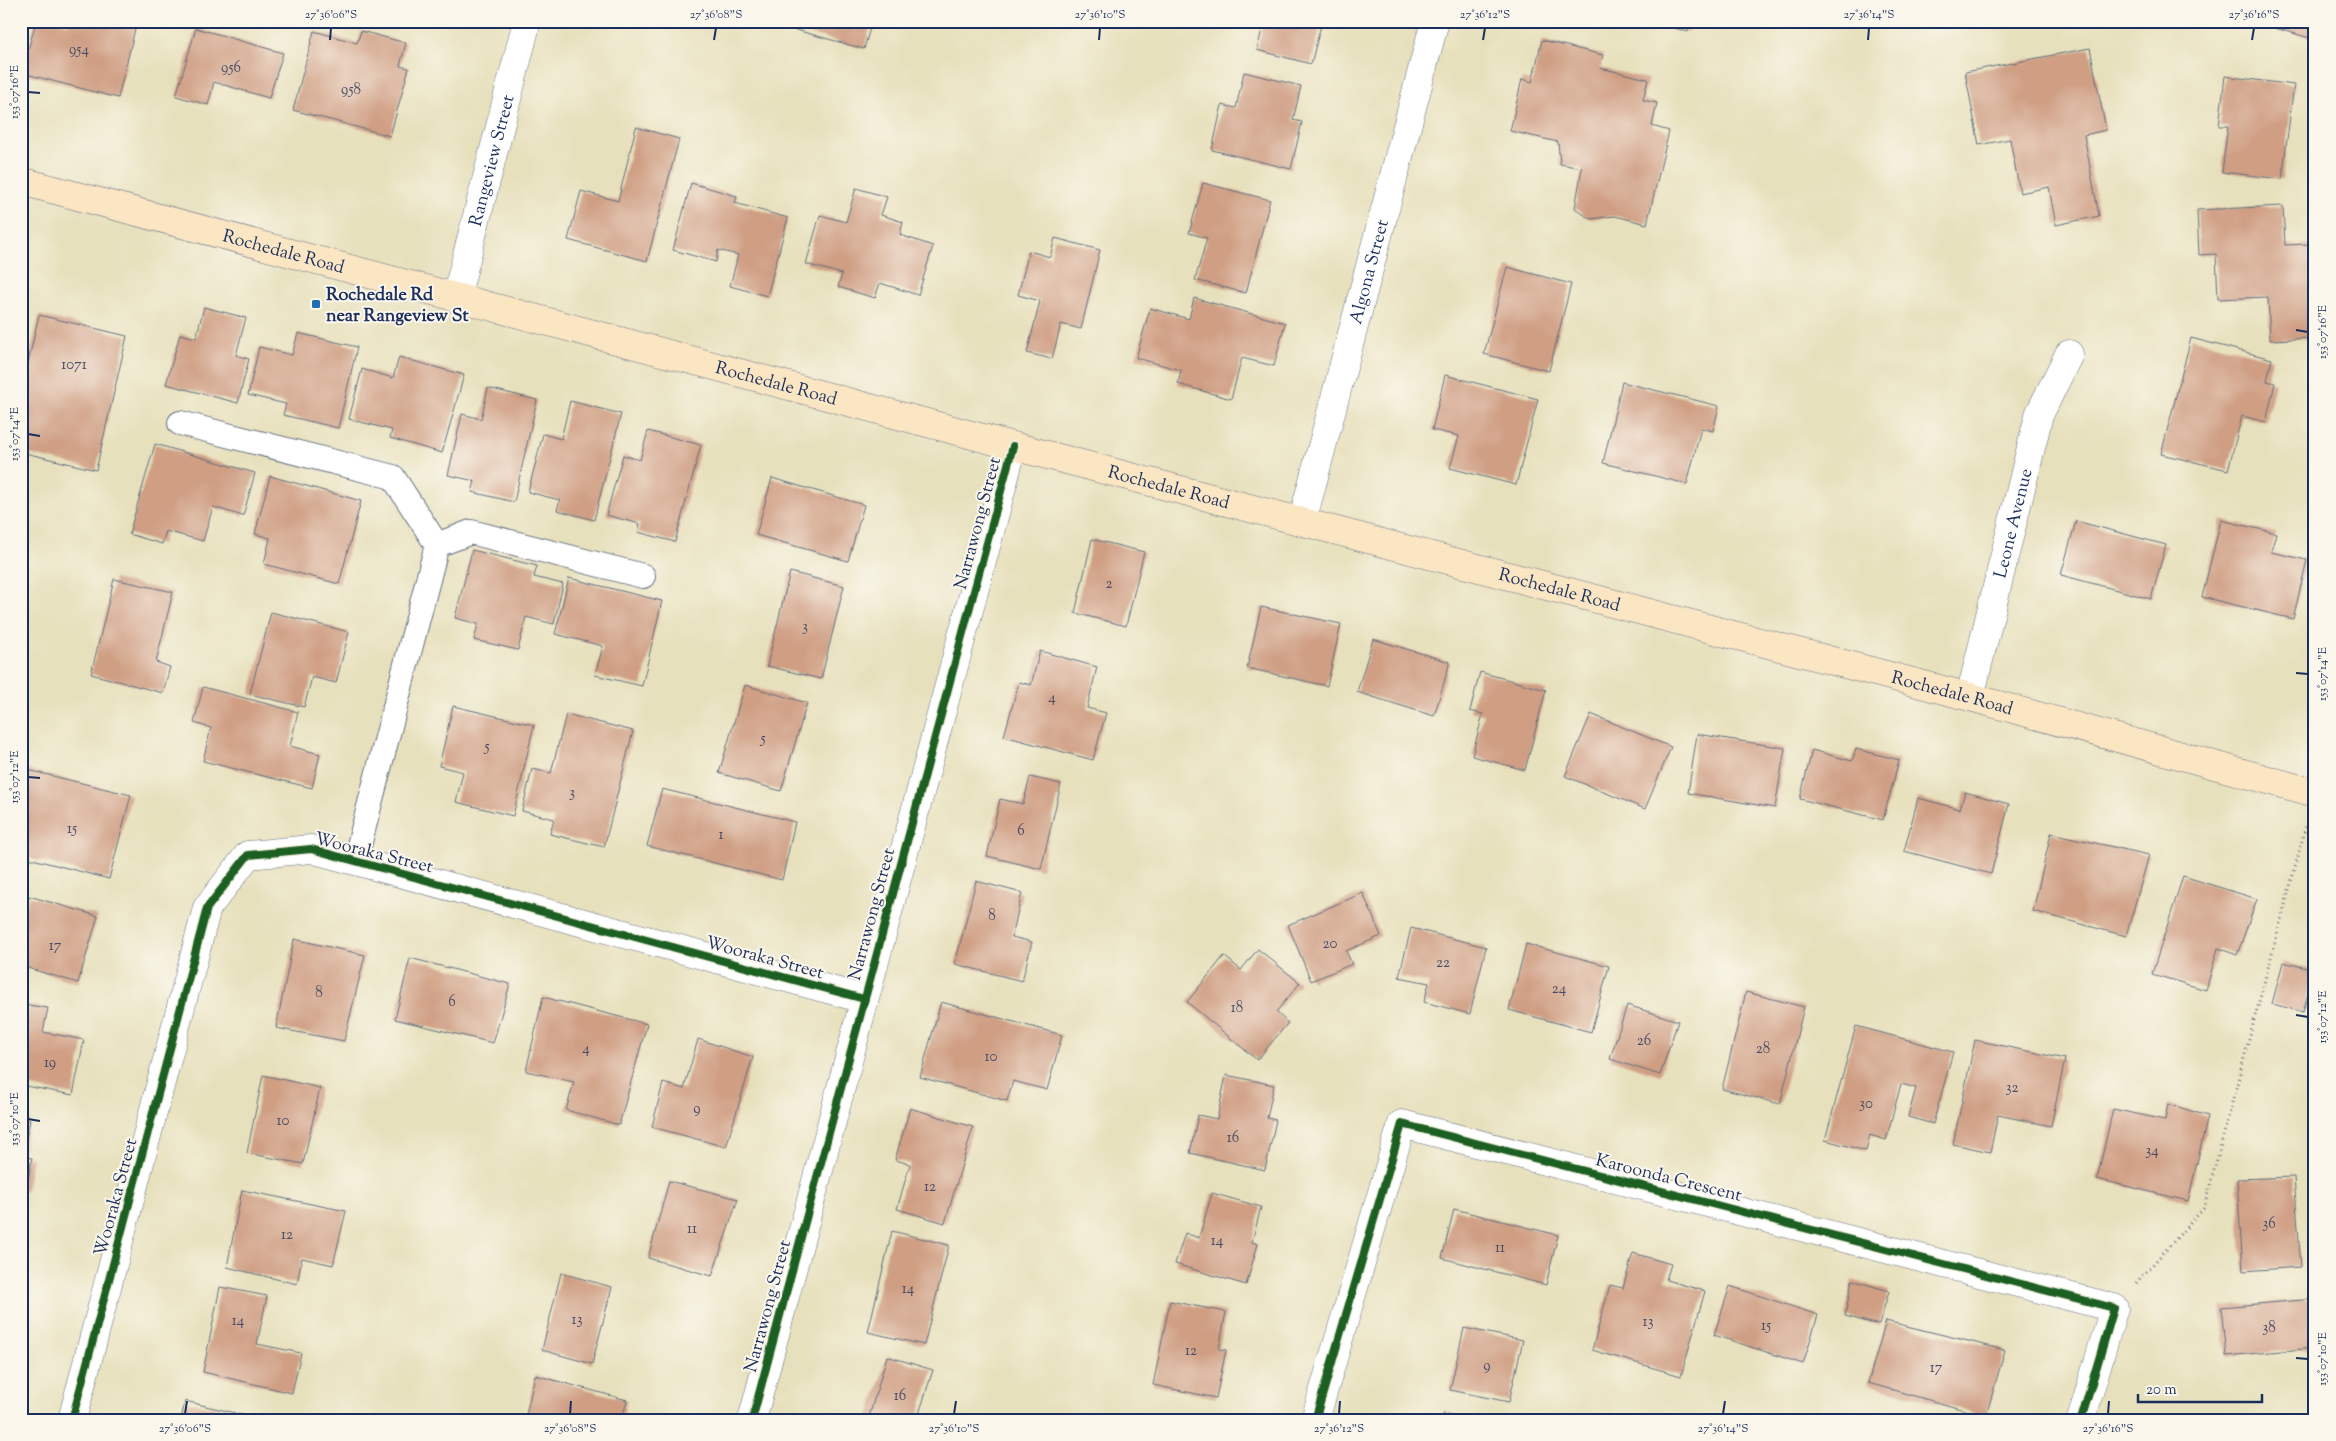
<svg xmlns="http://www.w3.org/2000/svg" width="2336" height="1441" viewBox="0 0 2336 1441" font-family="'Sorts Mill Goudy',serif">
<rect width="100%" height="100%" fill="#fbf7ec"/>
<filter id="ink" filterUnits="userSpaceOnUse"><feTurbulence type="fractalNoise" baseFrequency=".02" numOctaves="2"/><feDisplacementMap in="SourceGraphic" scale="10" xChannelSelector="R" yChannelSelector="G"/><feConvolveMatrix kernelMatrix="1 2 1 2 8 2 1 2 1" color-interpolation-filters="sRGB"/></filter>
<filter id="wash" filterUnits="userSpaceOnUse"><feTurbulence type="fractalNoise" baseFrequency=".0096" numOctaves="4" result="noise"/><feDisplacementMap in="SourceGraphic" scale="20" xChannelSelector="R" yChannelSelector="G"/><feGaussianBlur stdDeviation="1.12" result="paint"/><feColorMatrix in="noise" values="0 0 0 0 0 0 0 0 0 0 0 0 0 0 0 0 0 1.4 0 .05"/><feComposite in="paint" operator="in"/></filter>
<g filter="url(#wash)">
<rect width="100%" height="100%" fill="#e7e0bc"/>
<g id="blocks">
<!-- building -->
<g fill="#cf9e83">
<path d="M 36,21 L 58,21 L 68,24 L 69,21 L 137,21 L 118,98 L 22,73 Z"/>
<path d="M 764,21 L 872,21 L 864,49 Z"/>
<path d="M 1264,21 L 1322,21 L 1311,64 L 1257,50 Z"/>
<path d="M 1651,21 L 1691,21 L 1688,32 Z"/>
<path d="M 2261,21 L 2314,21 L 2310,38 L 2261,24 Z"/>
<path d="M 196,28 L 283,53 L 269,98 L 214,82 L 208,105 L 176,96 Z"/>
<path d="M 314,31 L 357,43 L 361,31 L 406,43 L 400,66 L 409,68 L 390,136 L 293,110 Z"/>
<path d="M 1542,40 L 1603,55 L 1600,68 L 1648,79 L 1643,100 L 1657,103 L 1652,126 L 1669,131 L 1647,224 L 1615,216 L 1590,219 L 1575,208 L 1582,168 L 1560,164 L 1558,142 L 1510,131 L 1522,79 L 1532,82 Z"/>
<path d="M 2090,48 L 2106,130 L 2084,135 L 2099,216 L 2056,225 L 2049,187 L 2020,193 L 2010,139 L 1979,145 L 1965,72 Z"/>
<path d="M 1244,72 L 1301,86 L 1293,120 L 1302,122 L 1291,169 L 1212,150 L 1222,105 L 1236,108 Z"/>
<path d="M 2225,76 L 2294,85 L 2282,179 L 2222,172 L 2228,126 L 2219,126 Z"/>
<path d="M 636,127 L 679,139 L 647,261 L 568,240 L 581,191 L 618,201 Z"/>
<path d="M 691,183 L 737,196 L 735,203 L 788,218 L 767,296 L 730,286 L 738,255 L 718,250 L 716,262 L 673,250 Z"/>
<path d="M 1203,183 L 1270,200 L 1246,293 L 1195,280 L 1207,238 L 1189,233 Z"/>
<path d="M 856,188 L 887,197 L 881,215 L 903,222 L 900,235 L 933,246 L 918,295 L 880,283 L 875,298 L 838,287 L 842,274 L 806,264 L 820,215 L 846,222 Z"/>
<path d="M 2283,206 L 2285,245 L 2309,244 L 2313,338 L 2270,340 L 2268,297 L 2218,299 L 2216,254 L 2199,255 L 2197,210 Z"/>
<path d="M 1055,238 L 1100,250 L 1081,329 L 1061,324 L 1052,359 L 1027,353 L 1040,301 L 1018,295 L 1029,251 L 1050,257 Z"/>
<path d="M 1507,267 L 1571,284 L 1549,371 L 1484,354 Z"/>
<path d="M 1194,298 L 1285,323 L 1274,366 L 1242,358 L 1231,399 L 1178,384 L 1181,370 L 1136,358 L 1150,308 L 1189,319 Z"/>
<path d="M 204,307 L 246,318 L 236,355 L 249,359 L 238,403 L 166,384 L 180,334 L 196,338 Z"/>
<path d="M 39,315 L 127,336 L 96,470 L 21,452 L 21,393 Z"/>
<path d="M 298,333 L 357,347 L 338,428 L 283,415 L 286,404 L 248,395 L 259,347 L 292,355 Z"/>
<path d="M 2191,338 L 2272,359 L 2267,381 L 2275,383 L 2266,422 L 2242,416 L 2228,470 L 2161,454 Z"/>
<path d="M 399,357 L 464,375 L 442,453 L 390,438 L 392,430 L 349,419 L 362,369 L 393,378 Z"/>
<path d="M 1445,375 L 1538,399 L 1516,485 L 1450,468 L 1459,436 L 1432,430 Z"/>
<path d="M 1622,382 L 1719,406 L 1713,431 L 1701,428 L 1687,484 L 1603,463 Z"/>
<path d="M 488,388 L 537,400 L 514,502 L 472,492 L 475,481 L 448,475 L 462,414 L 481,419 Z"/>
<path d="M 570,401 L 621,414 L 594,520 L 557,510 L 560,500 L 528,492 L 543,434 L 561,439 Z"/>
<path d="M 648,431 L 701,445 L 675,542 L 638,532 L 640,524 L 606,515 L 623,455 L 640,460 Z"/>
<path d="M 155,444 L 255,473 L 243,516 L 213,507 L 203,541 L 166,531 L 162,544 L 129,534 Z"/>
<path d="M 270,476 L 361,501 L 339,584 L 264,564 L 270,538 L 255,534 Z"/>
<path d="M 772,478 L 864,505 L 848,561 L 756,535 Z"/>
<path d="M 2221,520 L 2276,533 L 2271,552 L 2307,560 L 2293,619 L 2202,597 Z"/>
<path d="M 2076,521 L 2166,545 L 2151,599 L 2061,575 Z"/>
<path d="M 1092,539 L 1144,552 L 1126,626 L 1075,613 Z"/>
<path d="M 472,550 L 537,566 L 534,577 L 563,584 L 554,624 L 526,617 L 518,650 L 474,640 L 478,624 L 455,618 Z"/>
<path d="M 790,572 L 844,586 L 821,679 L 767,666 Z"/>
<path d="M 569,578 L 662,601 L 642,686 L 595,675 L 603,646 L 555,634 Z"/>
<path d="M 114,579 L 173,592 L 156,662 L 170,667 L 163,693 L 91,674 Z"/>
<path d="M 1261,607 L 1341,624 L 1327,686 L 1247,668 Z"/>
<path d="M 271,612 L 349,632 L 336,683 L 312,677 L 304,707 L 250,694 Z"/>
<path d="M 1373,639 L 1450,662 L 1434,716 L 1357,692 Z"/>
<path d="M 1040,651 L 1097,667 L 1087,708 L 1106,713 L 1093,760 L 1004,736 L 1019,682 L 1031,685 Z"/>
<path d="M 1480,672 L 1546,690 L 1525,770 L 1472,756 L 1483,714 L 1470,711 Z"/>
<path d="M 745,685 L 807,703 L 781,791 L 719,773 Z"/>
<path d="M 203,687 L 298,712 L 290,746 L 320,754 L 312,788 L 203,761 L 211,728 L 194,723 Z"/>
<path d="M 453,706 L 534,725 L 513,816 L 456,802 L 463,772 L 439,766 Z"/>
<path d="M 566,714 L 633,731 L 604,847 L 550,834 L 554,819 L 522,811 L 532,769 L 551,773 Z"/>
<path d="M 1591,714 L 1671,747 L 1645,809 L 1565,776 Z"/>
<path d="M 1697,734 L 1785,748 L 1775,808 L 1688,793 Z"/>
<path d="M 1856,749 L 1899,760 L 1883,820 L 1800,799 L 1812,750 L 1852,761 Z"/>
<path d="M 28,770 L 131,795 L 109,879 L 21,856 L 21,800 Z"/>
<path d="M 1030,777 L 1061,784 L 1041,869 L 987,856 L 1000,799 L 1023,804 Z"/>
<path d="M 662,789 L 795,822 L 782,880 L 647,846 Z"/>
<path d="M 1965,792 L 2009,804 L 1991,874 L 1904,851 L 1918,798 L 1960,809 Z"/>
<path d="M 2051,833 L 2149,855 L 2126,936 L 2033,911 Z"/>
<path d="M 2183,876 L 2257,899 L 2237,955 L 2218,948 L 2206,990 L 2152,974 Z"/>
<path d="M 976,881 L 1022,893 L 1012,937 L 1032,942 L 1022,981 L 955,964 Z"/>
<path d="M 1363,893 L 1381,936 L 1346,951 L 1352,964 L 1311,981 L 1288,925 Z"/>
<path d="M 29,896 L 98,916 L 78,983 L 21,966 L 21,923 Z"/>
<path d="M 1411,928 L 1486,947 L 1470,1014 L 1424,1002 L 1429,983 L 1399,977 Z"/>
<path d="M 294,939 L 365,955 L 344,1041 L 276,1028 Z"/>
<path d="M 1526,944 L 1609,966 L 1591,1032 L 1509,1010 Z"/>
<path d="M 1258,949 L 1300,983 L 1276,1012 L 1288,1023 L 1257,1060 L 1187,1002 L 1224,956 L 1241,970 Z"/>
<path d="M 410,958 L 510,984 L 493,1043 L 395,1019 Z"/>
<path d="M 2283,962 L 2314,970 L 2303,1012 L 2272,1004 Z"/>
<path d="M 1746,992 L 1804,1007 L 1780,1104 L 1722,1089 Z"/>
<path d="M 543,997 L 647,1024 L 619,1125 L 566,1110 L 574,1082 L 526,1071 Z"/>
<path d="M 941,1002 L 1062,1035 L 1047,1090 L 1013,1081 L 1007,1101 L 920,1077 Z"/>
<path d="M 21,1004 L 48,1008 L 43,1032 L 84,1040 L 73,1095 L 21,1085 Z"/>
<path d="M 1627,1005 L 1678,1021 L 1660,1075 L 1610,1059 Z"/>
<path d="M 1856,1026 L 1953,1052 L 1933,1124 L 1908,1117 L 1916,1088 L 1901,1084 L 1886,1140 L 1870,1135 L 1866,1151 L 1825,1140 Z"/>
<path d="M 698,1039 L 753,1057 L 726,1147 L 652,1127 L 663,1083 L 684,1089 Z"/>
<path d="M 1975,1040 L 2065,1059 L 2051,1126 L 1998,1115 L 1990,1152 L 1953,1144 Z"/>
<path d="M 263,1075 L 320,1088 L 303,1164 L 247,1153 Z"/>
<path d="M 1226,1075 L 1274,1085 L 1267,1118 L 1276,1120 L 1265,1170 L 1190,1153 L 1198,1115 L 1217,1119 Z"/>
<path d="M 2168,1104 L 2208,1116 L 2188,1201 L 2097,1179 L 2113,1109 L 2165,1120 Z"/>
<path d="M 910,1108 L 973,1127 L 945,1223 L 897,1209 L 910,1164 L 895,1160 Z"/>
<path d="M 21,1118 L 30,1120 L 22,1157 L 32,1158 L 26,1192 L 21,1191 Z"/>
<path d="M 2294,1177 L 2301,1267 L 2243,1271 L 2237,1179 Z"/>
<path d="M 669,1181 L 738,1199 L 712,1276 L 648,1258 Z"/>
<path d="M 242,1190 L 346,1211 L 333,1265 L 302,1258 L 297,1284 L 227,1267 Z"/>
<path d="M 1212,1193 L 1261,1207 L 1252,1242 L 1258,1244 L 1246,1285 L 1175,1264 L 1185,1233 L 1199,1238 Z"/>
<path d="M 1454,1209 L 1558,1235 L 1546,1285 L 1442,1258 Z"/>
<path d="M 892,1231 L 949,1245 L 924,1345 L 868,1332 Z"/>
<path d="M 1633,1253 L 1671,1264 L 1666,1280 L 1705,1291 L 1681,1376 L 1592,1350 L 1610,1285 L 1623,1288 Z"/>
<path d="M 561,1273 L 612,1287 L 592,1364 L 542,1350 Z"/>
<path d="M 1852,1280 L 1889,1291 L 1879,1325 L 1845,1316 Z"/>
<path d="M 1730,1286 L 1818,1315 L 1803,1364 L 1714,1335 Z"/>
<path d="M 220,1287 L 267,1296 L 257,1344 L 301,1353 L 292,1393 L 203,1372 Z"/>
<path d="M 2315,1299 L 2315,1348 L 2226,1356 L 2221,1307 Z"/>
<path d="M 1170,1301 L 1226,1312 L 1219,1349 L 1226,1350 L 1216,1398 L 1153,1385 Z"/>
<path d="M 1886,1321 L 2005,1350 L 1986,1416 L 1868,1383 Z"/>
<path d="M 1464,1328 L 1523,1340 L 1509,1402 L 1450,1390 Z"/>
<path d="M 887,1356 L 933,1370 L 917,1420 L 868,1420 Z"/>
<path d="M 535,1375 L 627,1400 L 622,1420 L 525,1420 Z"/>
<path d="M 185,1401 L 243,1415 L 242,1420 L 181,1420 Z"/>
<path d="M 1444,1413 L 1467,1419 L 1467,1420 L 1442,1420 Z"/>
</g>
</g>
</g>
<g filter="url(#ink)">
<use href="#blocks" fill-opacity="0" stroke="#626d7f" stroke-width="1"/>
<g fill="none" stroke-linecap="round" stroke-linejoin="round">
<defs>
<g id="lane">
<path d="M 180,423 L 393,477 L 437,545 L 355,861"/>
<path d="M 437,545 L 471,532 L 643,576"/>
</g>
<g id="street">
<path id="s1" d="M 456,298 L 527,21"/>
<path id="s2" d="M 1302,522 L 1435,21"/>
<path id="s3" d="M 1970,697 L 2039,415 L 2069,354"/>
<path d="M 72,1420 L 207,908 L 248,855 L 311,849 L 864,999"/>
<path d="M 752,1420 L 1013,446"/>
<path d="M 1315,1420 L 1402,1124 L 2114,1308 L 2081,1420"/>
</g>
<g id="secondary">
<path id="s4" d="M 21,181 L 1013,446 L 1970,697 L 2315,793"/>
</g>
</defs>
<!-- lane casing -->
<use href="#lane" stroke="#626d7f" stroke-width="26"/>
<!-- street casing -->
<use href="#street" stroke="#626d7f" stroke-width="29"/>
<!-- secondary casing -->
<use href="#secondary" stroke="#626d7f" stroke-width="29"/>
<!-- path -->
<g stroke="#626d7f" stroke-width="3" stroke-dasharray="1 4" stroke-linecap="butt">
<path d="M 2312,735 L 2313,756"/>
<path d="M 2136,1283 L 2204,1208 L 2306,826"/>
</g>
<!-- lane -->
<use href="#lane" stroke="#fff" stroke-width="24"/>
<!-- street -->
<use href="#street" stroke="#fff" stroke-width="28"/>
<!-- secondary -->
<use href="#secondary" stroke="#fbe6c4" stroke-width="28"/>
<defs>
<g id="cycleway">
<path d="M 72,1420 L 207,908 L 248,855 L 311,849 L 864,999"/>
<path d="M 752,1420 L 1013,446"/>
<path d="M 1315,1420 L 1402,1124 L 2114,1308 L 2081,1420"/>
</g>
</defs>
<!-- cycleway casing -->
<use href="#cycleway" stroke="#fbf7ec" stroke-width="11"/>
<!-- cycleway -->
<use href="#cycleway" stroke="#1b5e20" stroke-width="8"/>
</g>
</g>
<!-- ticks -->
<path fill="none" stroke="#1b2f5e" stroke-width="2" d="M 330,40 L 331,28M 714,40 L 716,28M 1099,40 L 1100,28M 1483,40 L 1485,28M 1868,40 L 1869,28M 2252,40 L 2254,28M 28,92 L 40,93M 2296,330 L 2308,332M 28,434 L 40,436M 2296,673 L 2308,674M 28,777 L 40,778M 2296,1015 L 2308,1017M 28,1119 L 40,1121M 2296,1358 L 2308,1359M 185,1414 L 187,1401M 570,1414 L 571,1401M 954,1414 L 956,1401M 1339,1414 L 1340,1401M 1723,1414 L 1725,1401M 2108,1414 L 2109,1401"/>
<!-- markers -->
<rect fill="#1f6fb2" stroke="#fbf7ec" stroke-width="2" x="311" y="299" width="10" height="10" rx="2.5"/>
<g text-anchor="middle" stroke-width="4" stroke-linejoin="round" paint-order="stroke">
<!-- number labels -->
<g font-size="15" fill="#484b67">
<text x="79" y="54">954</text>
<text x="231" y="72">956</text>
<text x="351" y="94">958</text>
<text x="74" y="369">1071</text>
<text x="1109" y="588">2</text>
<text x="805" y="631">3</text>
<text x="1052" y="702">4</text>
<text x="763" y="743">5</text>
<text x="487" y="751">5</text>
<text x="572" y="797">3</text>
<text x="72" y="833">15</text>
<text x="1021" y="835">6</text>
<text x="721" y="839">1</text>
<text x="992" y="920">8</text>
<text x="1330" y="948">20</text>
<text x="55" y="950">17</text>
<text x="1443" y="967">22</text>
<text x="1559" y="993">24</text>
<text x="319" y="997">8</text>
<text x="452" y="1006">6</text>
<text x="1237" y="1012">18</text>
<text x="1644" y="1045">26</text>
<text x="586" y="1053">4</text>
<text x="1763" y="1053">28</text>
<text x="991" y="1061">10</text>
<text x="50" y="1067">19</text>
<text x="2012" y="1092">32</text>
<text x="1866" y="1108">30</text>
<text x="697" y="1113">9</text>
<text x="283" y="1125">10</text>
<text x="1233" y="1142">16</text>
<text x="2152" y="1155">34</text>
<text x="930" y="1191">12</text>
<text x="2269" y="1228">36</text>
<text x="692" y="1233">11</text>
<text x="287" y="1239">12</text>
<text x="1217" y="1245">14</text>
<text x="1500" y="1252">11</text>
<text x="908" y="1293">14</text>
<text x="577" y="1324">13</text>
<text x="238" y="1325">14</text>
<text x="1648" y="1326">13</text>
<text x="1766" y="1330">15</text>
<text x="2269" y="1332">38</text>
<text x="1191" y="1355">12</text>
<text x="1487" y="1370">9</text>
<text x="1936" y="1372">17</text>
<text x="900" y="1400">16</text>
</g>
<!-- street labels -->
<g font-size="18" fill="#1b2f5e" stroke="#fbf7ec">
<text dy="6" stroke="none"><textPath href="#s1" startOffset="142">Rangeview Street</textPath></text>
<text dy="6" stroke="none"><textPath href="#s4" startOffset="272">Rochedale Road</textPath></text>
<text dy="6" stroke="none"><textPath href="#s2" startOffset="259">Algona Street</textPath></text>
<text dy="6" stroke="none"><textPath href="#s4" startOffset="782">Rochedale Road</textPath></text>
<text dy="6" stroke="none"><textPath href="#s4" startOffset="1188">Rochedale Road</textPath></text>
<text transform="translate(977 523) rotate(-75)" y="6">Narrawong Street</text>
<text dy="6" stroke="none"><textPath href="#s3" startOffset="179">Leone Avenue</textPath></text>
<text dy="6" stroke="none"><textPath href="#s4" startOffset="1592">Rochedale Road</textPath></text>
<text dy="6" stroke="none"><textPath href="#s4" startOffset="1998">Rochedale Road</textPath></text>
<text transform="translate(374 852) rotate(14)" y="6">Wooraka Street</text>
<text transform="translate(871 914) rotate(-75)" y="6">Narrawong Street</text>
<text transform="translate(765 957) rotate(15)" y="6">Wooraka Street</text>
<text transform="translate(1669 1177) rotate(14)" y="6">Karoonda Crescent</text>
<text transform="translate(115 1197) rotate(-75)" y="6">Wooraka Street</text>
<text transform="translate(767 1306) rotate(-75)" y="6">Narrawong Street</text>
</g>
<!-- poi labels -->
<g font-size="18" font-weight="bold" fill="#1b2f5e" stroke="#fbf7ec" text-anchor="start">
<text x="326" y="300">Rochedale Rd<tspan x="326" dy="21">near Rangeview St</tspan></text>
</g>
</g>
<!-- margin -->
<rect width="2336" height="1441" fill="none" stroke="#fbf7ec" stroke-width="55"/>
<!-- scale -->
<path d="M2138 1394v8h124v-8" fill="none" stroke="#1b2f5e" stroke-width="2.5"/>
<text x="2146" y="1394" font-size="15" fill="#1b2f5e" stroke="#fbf7ec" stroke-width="4" paint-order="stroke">20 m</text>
<rect x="28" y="28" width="2280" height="1386" fill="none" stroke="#1b2f5e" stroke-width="2"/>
<g font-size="12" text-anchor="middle" fill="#1b2f5e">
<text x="331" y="18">27°36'06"S</text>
<text x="716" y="18">27°36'08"S</text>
<text x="1100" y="18">27°36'10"S</text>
<text x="1485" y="18">27°36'12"S</text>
<text x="1869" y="18">27°36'14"S</text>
<text x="2254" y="18">27°36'16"S</text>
<text transform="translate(14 92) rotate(-90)" y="4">153°07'16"E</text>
<text transform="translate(2322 332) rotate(-90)" y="4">153°07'16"E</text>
<text transform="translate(14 434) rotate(-90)" y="4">153°07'14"E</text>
<text transform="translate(2322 674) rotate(-90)" y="4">153°07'14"E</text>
<text transform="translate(14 777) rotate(-90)" y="4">153°07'12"E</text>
<text transform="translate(2322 1017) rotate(-90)" y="4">153°07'12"E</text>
<text transform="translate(14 1119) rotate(-90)" y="4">153°07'10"E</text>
<text transform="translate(2322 1359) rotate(-90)" y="4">153°07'10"E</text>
<text x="185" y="1432">27°36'06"S</text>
<text x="570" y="1432">27°36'08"S</text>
<text x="954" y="1432">27°36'10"S</text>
<text x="1339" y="1432">27°36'12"S</text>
<text x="1723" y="1432">27°36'14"S</text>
<text x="2108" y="1432">27°36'16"S</text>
</g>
</svg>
